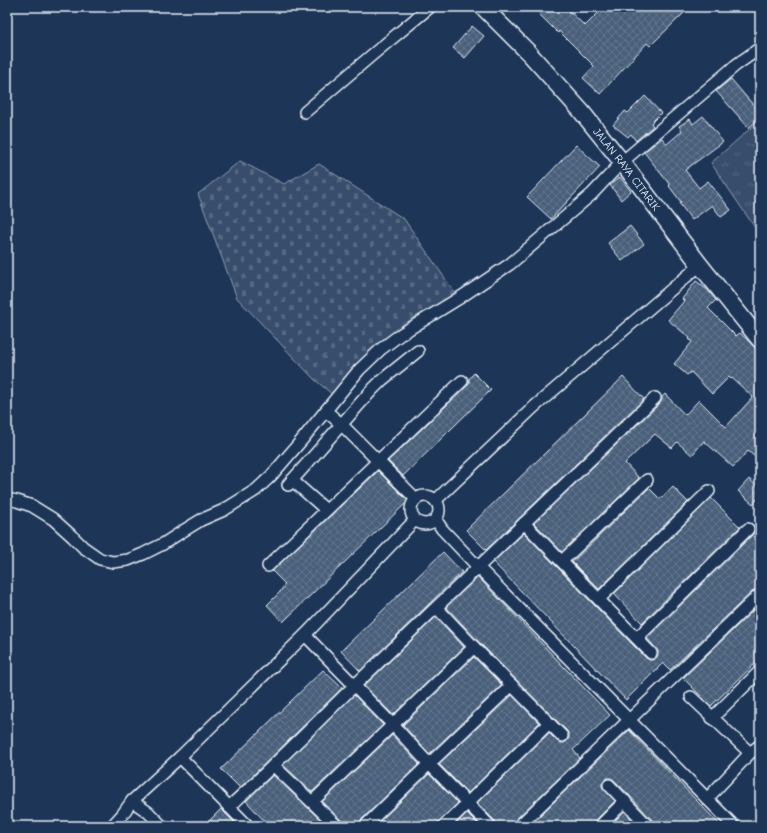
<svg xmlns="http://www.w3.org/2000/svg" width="767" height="833" viewBox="0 0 767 833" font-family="'Comic Neue',sans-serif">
<defs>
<pattern id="grass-tufts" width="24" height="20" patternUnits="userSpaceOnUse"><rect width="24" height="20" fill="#374d6c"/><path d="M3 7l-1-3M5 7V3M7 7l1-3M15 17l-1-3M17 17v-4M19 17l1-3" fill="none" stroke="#546782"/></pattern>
<pattern id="cemetery-stones" width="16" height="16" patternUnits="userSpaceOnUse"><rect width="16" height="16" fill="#374d6c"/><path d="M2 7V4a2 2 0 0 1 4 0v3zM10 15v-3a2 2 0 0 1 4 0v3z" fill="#546782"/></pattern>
<pattern id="building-cross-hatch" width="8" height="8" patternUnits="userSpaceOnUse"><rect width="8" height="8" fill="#495e7a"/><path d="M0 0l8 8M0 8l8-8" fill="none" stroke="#63768e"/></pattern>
</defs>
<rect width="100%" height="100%" fill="#1d3557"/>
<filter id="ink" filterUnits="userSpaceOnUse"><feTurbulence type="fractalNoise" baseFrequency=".025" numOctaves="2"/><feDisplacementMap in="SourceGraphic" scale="8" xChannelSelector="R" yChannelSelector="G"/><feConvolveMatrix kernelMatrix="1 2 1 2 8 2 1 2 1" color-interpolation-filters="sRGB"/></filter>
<g filter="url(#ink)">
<!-- grass -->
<path fill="url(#grass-tufts)" stroke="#909fb2" d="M 760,120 L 760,235 L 711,163 Z"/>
<!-- cemetery -->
<path fill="url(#cemetery-stones)" stroke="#909fb2" d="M 240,161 L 284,184 L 319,164 L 404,219 L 462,303 L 379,355 L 333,395 L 314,379 L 237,298 L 198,194 Z"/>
<!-- building -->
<g fill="url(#building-cross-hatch)" stroke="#e8f1f8">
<path d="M 532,7 L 565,7 L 585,26 L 604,7 L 690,7 L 650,46 L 647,43 L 600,94 L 583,78 L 594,66 L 559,31 L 558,33 Z"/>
<path d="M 472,26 L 484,36 L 465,58 L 453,48 Z"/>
<path d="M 731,79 L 760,113 L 760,117 L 749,128 L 716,91 Z"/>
<path d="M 645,96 L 661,113 L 651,123 L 653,126 L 636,141 L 631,134 L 628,137 L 613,125 L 625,111 L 628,113 Z"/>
<path d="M 703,116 L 723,142 L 685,170 L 699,188 L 708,181 L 731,210 L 721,217 L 712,205 L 692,220 L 679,203 L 681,202 L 669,186 L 670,185 L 644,152 L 662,138 L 667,144 L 682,131 L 679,126 L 690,119 L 693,124 Z"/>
<path d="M 576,145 L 600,167 L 551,219 L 527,197 Z"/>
<path d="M 620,177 L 631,191 L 621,200 L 610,185 Z"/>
<path d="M 630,226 L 644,244 L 622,261 L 608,243 Z"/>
<path d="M 696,281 L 708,290 L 716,300 L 708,308 L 736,336 L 740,333 L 760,352 L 760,461 L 748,451 L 733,467 L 704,441 L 692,455 L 677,442 L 672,448 L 655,434 L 625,463 L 639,478 L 562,552 L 534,523 L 660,403 L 662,400 L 662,397 L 665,394 L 685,415 L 699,400 L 726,427 L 753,397 L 732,378 L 731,379 L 729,377 L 712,394 L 691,372 L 687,375 L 674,364 L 692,342 L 689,339 L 690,338 L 668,320 L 684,301 L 682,299 Z"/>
<path d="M 474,373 L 491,390 L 403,476 L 388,461 L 467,386 L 469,383 L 469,379 Z"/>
<path d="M 623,377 L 644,399 L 486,550 L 466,530 Z"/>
<path d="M 378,471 L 408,501 L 283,622 L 267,605 L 280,592 L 285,584 L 272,571 Z"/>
<path d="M 749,479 L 760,489 L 760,496 L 753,504 L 738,491 Z"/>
<path d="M 673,487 L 688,502 L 599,589 L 572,562 L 649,488 L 660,499 Z"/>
<path d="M 711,498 L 740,527 L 642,623 L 614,594 Z"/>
<path d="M 754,526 L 760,532 L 760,587 L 755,589 L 670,670 L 663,663 L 626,700 L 493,562 L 524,533 L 633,645 L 646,658 L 649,660 L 652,660 L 656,658 L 658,655 L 658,651 L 647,638 L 753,534 L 755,530 Z"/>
<path d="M 443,552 L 462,572 L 360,671 L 341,651 Z"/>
<path d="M 478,577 L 610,715 L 573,750 L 580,758 L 514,821 L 512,826 L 497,826 L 495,821 L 477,803 L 549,733 L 557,741 L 561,743 L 564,743 L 567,741 L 569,738 L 569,735 L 567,731 L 479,642 L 446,607 Z"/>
<path d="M 760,604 L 760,659 L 711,706 L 683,678 Z"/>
<path d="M 436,617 L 464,647 L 393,715 L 364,686 Z"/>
<path d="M 474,657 L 502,685 L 429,754 L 403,725 Z"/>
<path d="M 323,670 L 342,688 L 240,788 L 221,769 Z"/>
<path d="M 354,695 L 383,725 L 312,792 L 283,765 Z"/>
<path d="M 512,695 L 539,723 L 468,793 L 439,764 Z"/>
<path d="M 629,730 L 721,826 L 655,826 L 653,821 L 630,796 L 614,780 L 611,778 L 608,778 L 604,780 L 602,783 L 602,787 L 615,801 L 595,821 L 593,826 L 529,826 Z"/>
<path d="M 392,735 L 419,764 L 360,821 L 358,826 L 344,826 L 342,821 L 322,802 Z"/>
<path d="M 429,774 L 458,803 L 439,821 L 437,826 L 375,826 Z"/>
<path d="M 273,775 L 327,826 L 269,826 L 246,801 Z"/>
<path d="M 221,809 L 238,826 L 204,826 Z"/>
<path d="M 624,811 L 638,826 L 610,826 Z"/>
<path d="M 467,813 L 480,826 L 454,826 Z"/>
</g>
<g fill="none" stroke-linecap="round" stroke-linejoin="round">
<defs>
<g id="street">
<path d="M 305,112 L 372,55 L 430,7"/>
<path d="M 326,411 L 341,424 L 416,499"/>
<path d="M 292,480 L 326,510"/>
<path d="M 288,485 L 371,391 L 382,380 L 418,351"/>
<circle cx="425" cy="510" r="14"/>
<path d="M 7,499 L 17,501 L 32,506 L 53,519 L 73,537 L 83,547 L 100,559 L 113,562 L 128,560 L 143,554 L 163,544 L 183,531 L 201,520 L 224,510 L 256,490 L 271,476 L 301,441 L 341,392 L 359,370 L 381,349 L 401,334 L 461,297 L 510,264 L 543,236 L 592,194 L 622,162 L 736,65 L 760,48"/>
<path d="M 436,500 L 534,407 L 700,265"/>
<path d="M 436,520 L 442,529 L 478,567 L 734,826"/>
<path d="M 524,523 L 651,653"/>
<path d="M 562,561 L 647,480"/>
<path d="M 268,566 L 462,381"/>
<path d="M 599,599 L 709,491"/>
<path d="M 437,608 L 474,647 L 562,736"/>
<path d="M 305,635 L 393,725 L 429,764 L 490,826"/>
<path d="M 637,638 L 748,529"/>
<path d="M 691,697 L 750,753"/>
<path d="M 712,718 L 760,671"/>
<path d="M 180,757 L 248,826"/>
<path d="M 274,766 L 337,826"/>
<path d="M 609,785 L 648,826"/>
<path d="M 707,799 L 750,753 L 760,745"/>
<path d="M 132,801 L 148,812 L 162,826"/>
<path d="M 312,802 L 474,647"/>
<path d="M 229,807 C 272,768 313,726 355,685 C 455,589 555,494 655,398"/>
<path d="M 112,826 L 122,815 L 132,801 L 180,757 L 305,635 L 415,520"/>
<path d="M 365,826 L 429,764 L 512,685"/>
<path d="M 444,826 L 549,723"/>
<path d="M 519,826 L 760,594"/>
<path d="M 600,826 L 625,801"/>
</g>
<g id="secondary">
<path id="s1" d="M 483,7 L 528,52 L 581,111 L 622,162 L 700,265 L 760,340"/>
</g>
</defs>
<!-- street casing -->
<use href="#street" stroke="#e8f1f8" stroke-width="14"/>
<!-- secondary casing -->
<use href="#secondary" stroke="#e8f1f8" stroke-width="19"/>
<!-- street -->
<use href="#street" stroke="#1d3557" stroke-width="11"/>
<!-- secondary -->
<use href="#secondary" stroke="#1d3557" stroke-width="16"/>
</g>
</g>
<g text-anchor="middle" stroke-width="3" stroke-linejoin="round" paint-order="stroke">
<!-- street labels -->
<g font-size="11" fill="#e8f1f8" stroke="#1d3557">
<text dy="4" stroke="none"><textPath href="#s1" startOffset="217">JALAN RAYA CITARIK</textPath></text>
</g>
</g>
<!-- margin -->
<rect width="767" height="833" fill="none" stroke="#1d3557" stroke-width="24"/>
<rect x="12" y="12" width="743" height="809" fill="none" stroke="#e8f1f8" stroke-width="1.5" filter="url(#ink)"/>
</svg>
